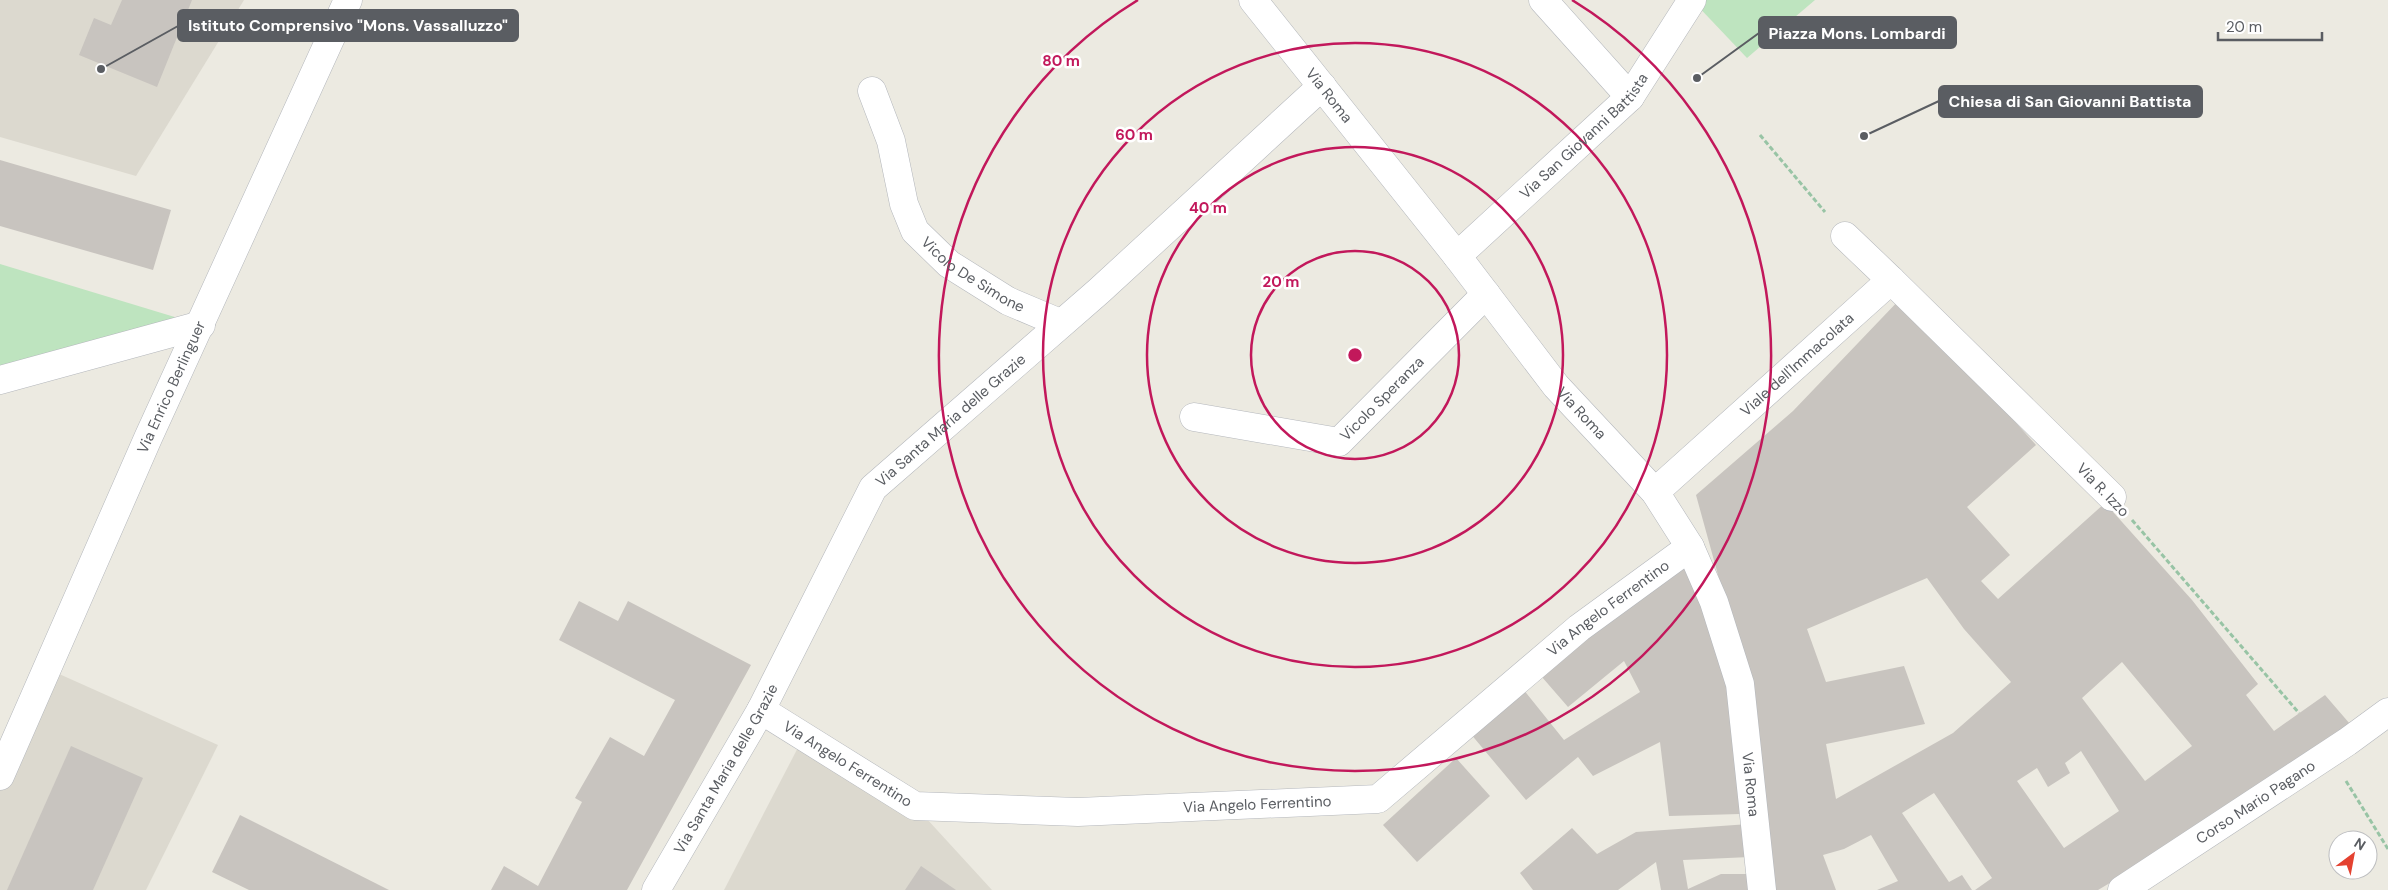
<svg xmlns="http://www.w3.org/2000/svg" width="2388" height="890" viewBox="0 0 2388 890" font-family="'DM Sans',sans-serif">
<rect width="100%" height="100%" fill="#eceae1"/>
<!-- education -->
<g fill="#dcd9cf">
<path d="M 0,0 L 244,0 L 136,176 L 0,137 Z"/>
<path d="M 48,669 L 218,745 L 146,890 L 0,890 L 0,776 Z"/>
<path d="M 804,736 L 915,806 L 992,890 L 724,890 Z"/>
</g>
<!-- green -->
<g fill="#bee4bf">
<path d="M 1692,0 L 1815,0 L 1747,58 Z"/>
<path d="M 0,264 L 201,325 L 0,380 Z"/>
</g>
<!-- building -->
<g fill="#c8c4bf" fill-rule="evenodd">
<path d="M 122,0 L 192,0 L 157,87 L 79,55 L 94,18 L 111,25 Z"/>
<path d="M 0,160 L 171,210 L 153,270 L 0,226 Z"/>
<path d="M 1902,297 L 2036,445 L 1967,507 L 2010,555 L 1981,581 L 1998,599 L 2105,503 L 2192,600 L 2258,684 L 2246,695 L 2274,731 L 2325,695 L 2350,724 L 2179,842 L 2098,890 L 1975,890 L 1992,878 L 1934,793 L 1902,813 L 1949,882 L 1962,875 L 1972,890 L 1877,890 L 1898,881 L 1871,835 L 1844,849 L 1823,855 L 1836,890 L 1773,890 L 1726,604 L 1696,495 L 1793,411 ZM 1927,578 L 1964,629 L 2011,682 L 1953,733 L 1836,799 L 1826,744 L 1925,724 L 1904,666 L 1826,682 L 1807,629 ZM 2122,662 L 2192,746 L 2145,781 L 2082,698 ZM 2081,751 L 2119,811 L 2064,848 L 2017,781 L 2037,768 L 2048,787 L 2070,773 L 2065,763 Z"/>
<path d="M 1687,562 L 1723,667 L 1735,735 L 1740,814 L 1669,816 L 1660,742 L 1593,776 L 1578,757 L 1526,800 L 1470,733 L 1523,689 L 1564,740 L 1640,692 L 1624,661 L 1568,707 L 1535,669 Z"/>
<path d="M 579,601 L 618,621 L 628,601 L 751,665 L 627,890 L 491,890 L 504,866 L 538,886 L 582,802 L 575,798 L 610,737 L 644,756 L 675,700 L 559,640 Z"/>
<path d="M 71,746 L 143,778 L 93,890 L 7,890 Z"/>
<path d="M 1456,758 L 1490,796 L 1417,862 L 1383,825 Z"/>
<path d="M 240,815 L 389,890 L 249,890 L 212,872 Z"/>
<path d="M 1749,824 L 1750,857 L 1683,860 L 1688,889 L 1721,874 L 1753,874 L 1756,890 L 1661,890 L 1656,862 L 1618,890 L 1533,890 L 1520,873 L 1572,828 L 1597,854 L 1636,832 Z"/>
<path d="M 921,866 L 956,890 L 905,890 Z"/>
</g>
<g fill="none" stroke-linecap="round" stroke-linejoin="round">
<defs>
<g id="minor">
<path id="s1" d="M 1253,0 L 1457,256 L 1556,386 L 1655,492 L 1690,547 L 1714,602 L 1740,684 L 1762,890"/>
<path d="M 1543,0 L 1630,97"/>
<path id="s2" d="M 872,91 L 891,141 L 904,204 L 915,231 L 949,264 L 1008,301 L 1060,323"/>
<path id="s3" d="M 1457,256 L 1630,97 L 1692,0"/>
<path d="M 1891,280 L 2112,497"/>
<path d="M 0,380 L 201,325"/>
<path id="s4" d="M 1194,417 L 1339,442 L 1486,294"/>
<path id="s5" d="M 1655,492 L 1891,280 L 1845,236"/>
<path id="s6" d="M 761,710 L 915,806 L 1078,812 L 1378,799 L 1579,628 L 1690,547"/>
<path id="s7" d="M 0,776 L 148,438 L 348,0"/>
<path id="s8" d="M 656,890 L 761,710 L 873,488 L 1099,291 L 1322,86"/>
<path id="s9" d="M 2122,890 L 2347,742 L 2388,712"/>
</g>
</defs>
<!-- minor casing -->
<use href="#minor" stroke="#b4b7bc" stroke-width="29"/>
<!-- path -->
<g stroke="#98c4a5" stroke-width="3" stroke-dasharray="5 2.5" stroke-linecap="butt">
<path d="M 1760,135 L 1825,212"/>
<path d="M 2132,520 L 2299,713"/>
<path d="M 2346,781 L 2388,849"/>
</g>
<!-- minor -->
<use href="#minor" stroke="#fff" stroke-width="28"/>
</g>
<!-- distance rings -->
<g fill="none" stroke="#c2185b" stroke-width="2.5">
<circle cx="1355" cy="355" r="104"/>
<circle cx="1355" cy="355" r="208"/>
<circle cx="1355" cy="355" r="312"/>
<path d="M1572 0A416 416 0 1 1 1138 0"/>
</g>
<g text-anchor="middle" stroke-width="5" stroke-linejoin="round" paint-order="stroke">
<!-- street labels -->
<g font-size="15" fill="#5a5d62" stroke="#fff">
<text dy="5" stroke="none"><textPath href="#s1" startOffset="122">Via Roma</textPath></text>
<text dy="5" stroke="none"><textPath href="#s3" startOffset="175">Via San Giovanni Battista</textPath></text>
<text dy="5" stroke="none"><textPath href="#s2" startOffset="220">Vicolo De Simone</textPath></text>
<text dy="5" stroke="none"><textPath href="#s5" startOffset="191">Viale dell'Immacolata</textPath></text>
<text dy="5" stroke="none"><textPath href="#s7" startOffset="425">Via Enrico Berlinguer</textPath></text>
<text dy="5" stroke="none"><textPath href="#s4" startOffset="208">Vicolo Speranza</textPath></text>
<text dy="5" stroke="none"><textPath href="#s1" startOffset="528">Via Roma</textPath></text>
<text dy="5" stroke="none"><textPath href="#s8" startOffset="560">Via Santa Maria delle Grazie</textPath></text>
<text transform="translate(2103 490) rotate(46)" y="5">Via R. Izzo</text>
<text dy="5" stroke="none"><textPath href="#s6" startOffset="944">Via Angelo Ferrentino</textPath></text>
<text dy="5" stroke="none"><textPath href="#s6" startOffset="102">Via Angelo Ferrentino</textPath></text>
<text dy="5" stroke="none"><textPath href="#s8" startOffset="140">Via Santa Maria delle Grazie</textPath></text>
<text dy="5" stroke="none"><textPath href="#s1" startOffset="948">Via Roma</textPath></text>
<text dy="5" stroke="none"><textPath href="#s9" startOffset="160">Corso Mario Pagano</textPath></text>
<text dy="5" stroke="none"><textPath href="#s6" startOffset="524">Via Angelo Ferrentino</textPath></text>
</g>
</g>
<circle cx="1355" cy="355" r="8" fill="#c2185b" stroke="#fff" stroke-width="2.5"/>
<g font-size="15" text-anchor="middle" font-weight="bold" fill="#c2185b" stroke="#fff" stroke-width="5" stroke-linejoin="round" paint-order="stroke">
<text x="1061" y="66">80 m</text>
<text x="1134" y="140">60 m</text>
<text x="1208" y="213">40 m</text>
<text x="1281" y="287">20 m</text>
</g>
<!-- callouts -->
<path fill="none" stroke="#5a5d62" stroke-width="2" d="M101 69L178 26M1697 78L1759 33M1864 136L1939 101"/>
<g fill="#5a5d62" stroke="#fff" stroke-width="2">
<circle cx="101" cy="69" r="5"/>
<circle cx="1697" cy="78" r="5"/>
<circle cx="1864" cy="136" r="5"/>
</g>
<g fill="#5a5d62" stroke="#5a5d62" stroke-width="2">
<rect x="178" y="10" width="340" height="31" rx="5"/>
<rect x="1759" y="17" width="197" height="31" rx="5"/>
<rect x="1939" y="86" width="263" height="31" rx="5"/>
</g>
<g font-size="16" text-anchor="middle" font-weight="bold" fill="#fff">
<text x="348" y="31">Istituto Comprensivo "Mons. Vassalluzzo"</text>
<text x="1857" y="39">Piazza Mons. Lombardi</text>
<text x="2070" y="107">Chiesa di San Giovanni Battista</text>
</g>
<!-- north arrow -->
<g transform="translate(2353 855) rotate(32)"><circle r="24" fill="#ffffff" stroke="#bdbec0"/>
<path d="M0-4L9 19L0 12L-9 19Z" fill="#e44230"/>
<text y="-8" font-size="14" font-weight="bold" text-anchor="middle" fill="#5a5d62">N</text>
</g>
<!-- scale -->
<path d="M2218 32v8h104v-8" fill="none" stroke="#5a5d62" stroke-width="2.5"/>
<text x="2226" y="32" font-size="15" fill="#5a5d62" stroke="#ffffff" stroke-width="4" paint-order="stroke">20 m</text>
</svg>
